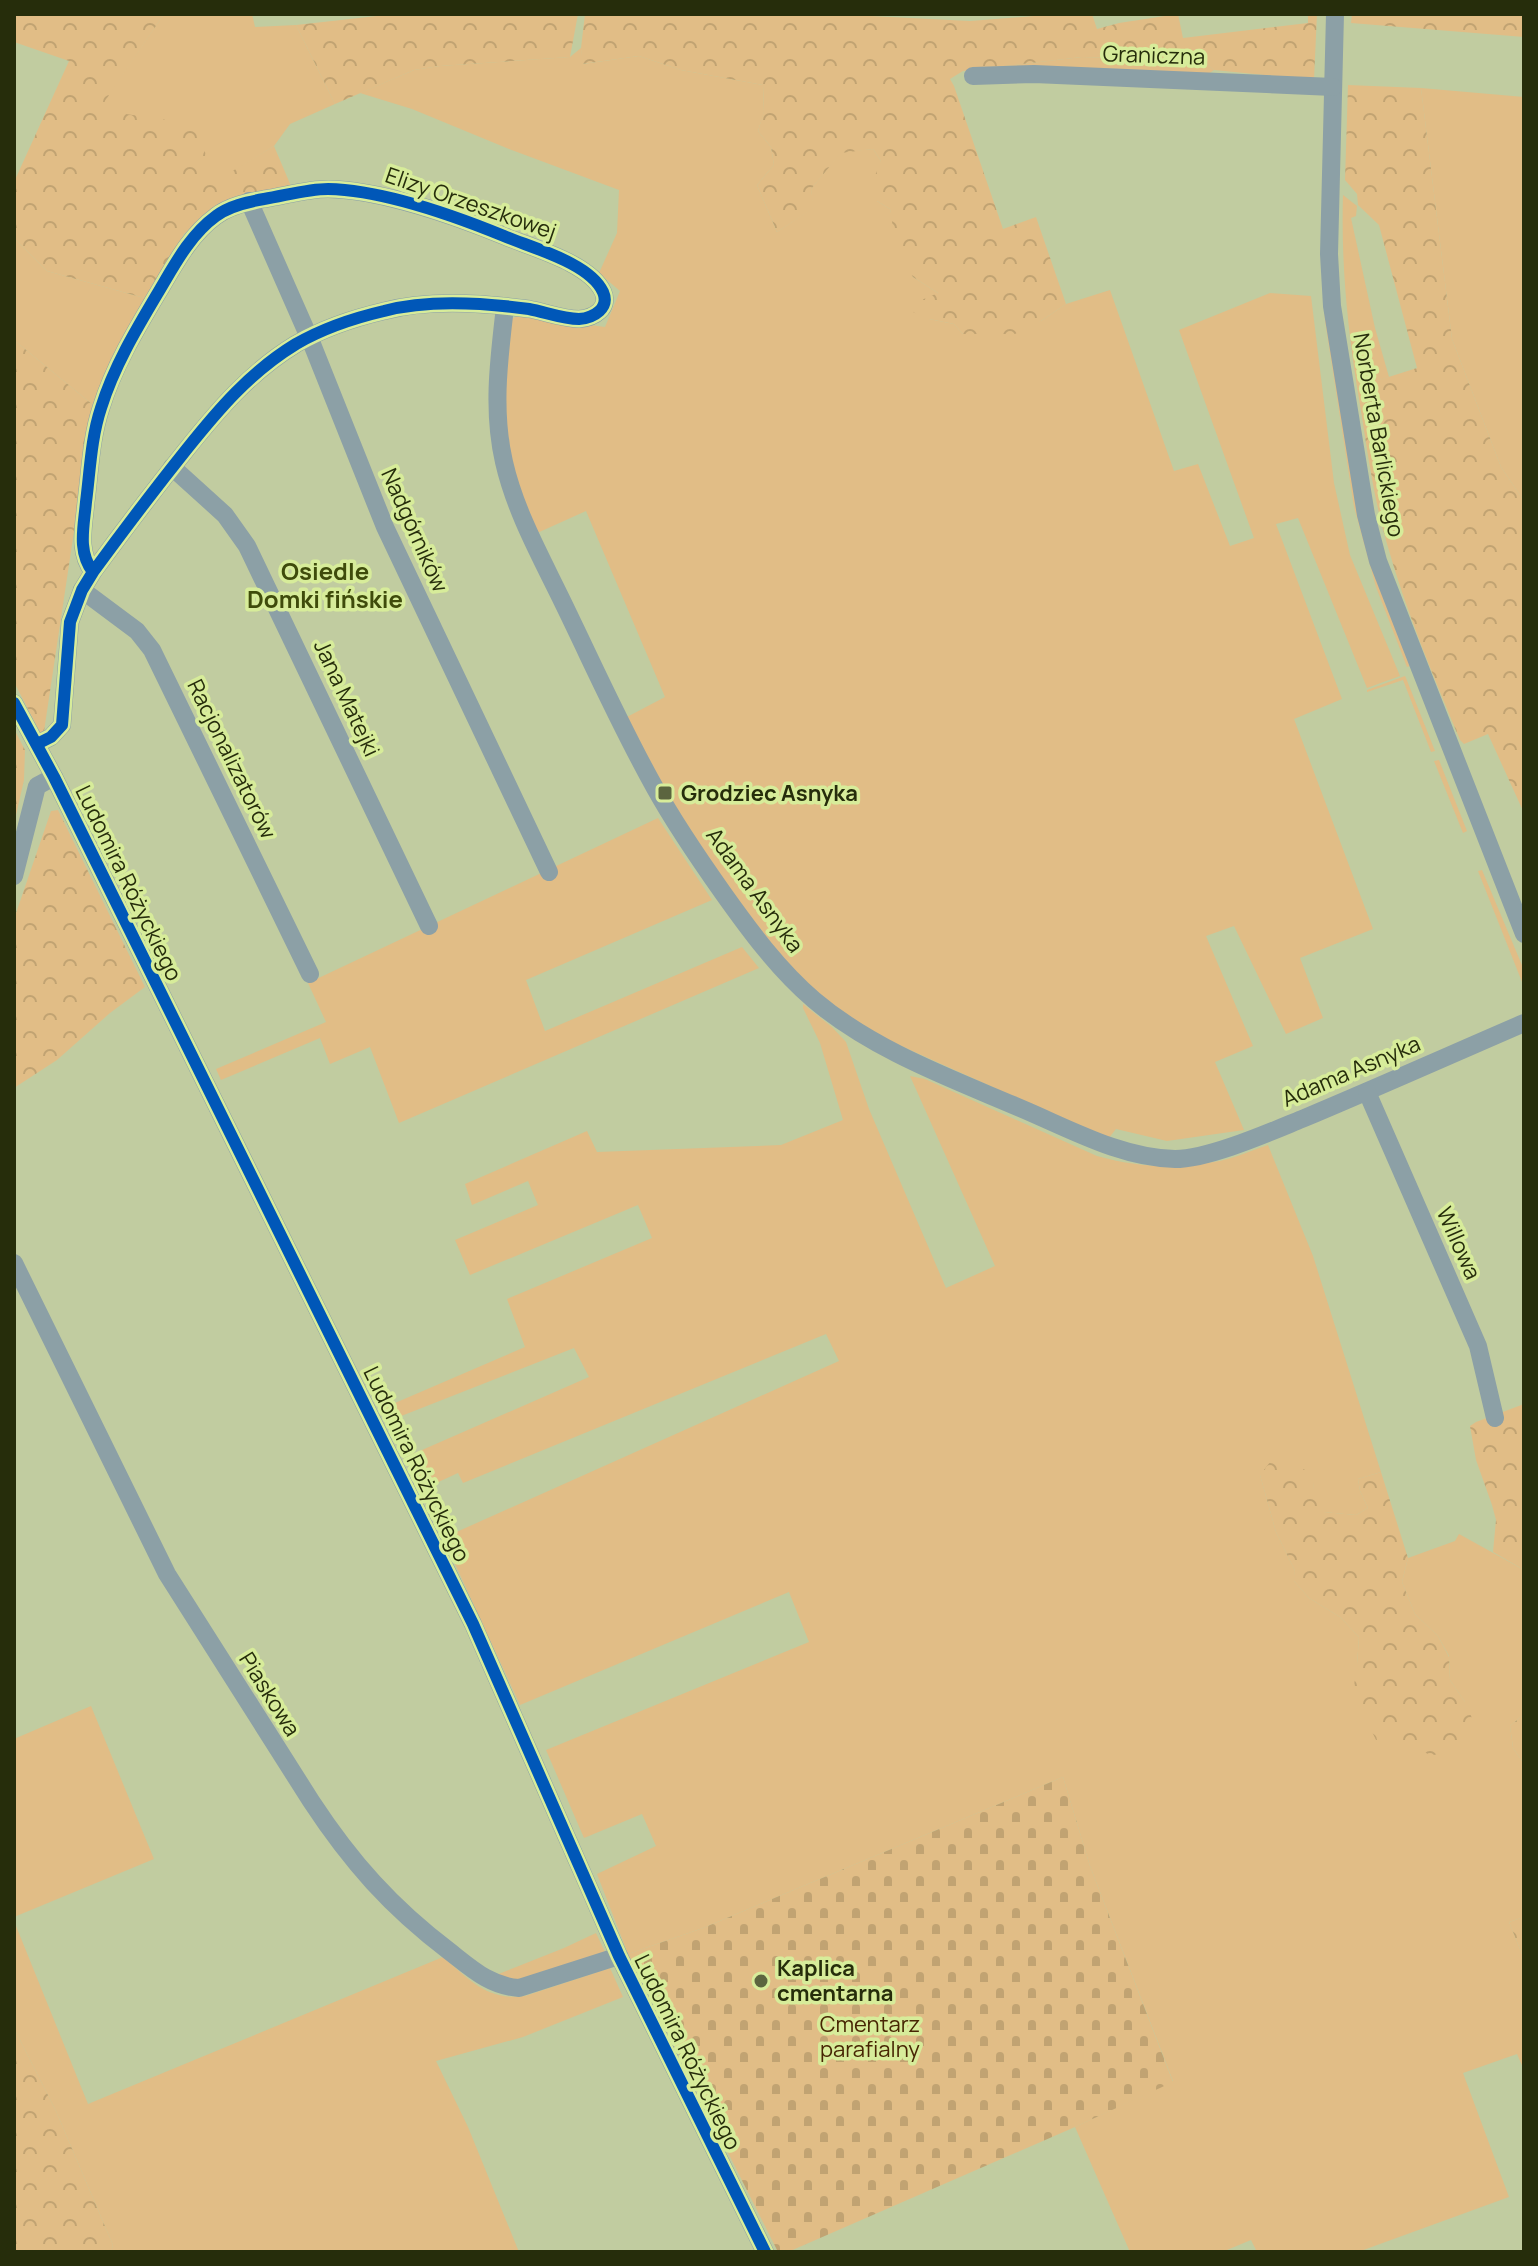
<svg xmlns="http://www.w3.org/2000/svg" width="1538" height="2266" viewBox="0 0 1538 2266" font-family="Manrope,sans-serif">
<defs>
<pattern id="forest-crowns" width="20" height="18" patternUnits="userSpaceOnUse" patternTransform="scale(2)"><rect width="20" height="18" fill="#e1bd86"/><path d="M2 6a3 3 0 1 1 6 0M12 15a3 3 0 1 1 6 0" fill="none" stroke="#c1a372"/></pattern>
<pattern id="cemetery-stones" width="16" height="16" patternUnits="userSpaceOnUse" patternTransform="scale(2)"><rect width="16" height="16" fill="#e1bd86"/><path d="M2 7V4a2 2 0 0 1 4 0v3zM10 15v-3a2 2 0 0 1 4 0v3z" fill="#c1a372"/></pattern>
</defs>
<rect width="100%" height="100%" fill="#c1cca0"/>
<!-- grass -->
<g fill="#e1bd86">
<path d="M 164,14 L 252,14 L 255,27 L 296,25 L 335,104 L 290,124 L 274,146 L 211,185 L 98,110 Z"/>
<path d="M 581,48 L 583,64 L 639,56 L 681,70 L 763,85 L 764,112 L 758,131 L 771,147 L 774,165 L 757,185 L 777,232 L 813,208 L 811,189 L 841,152 L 873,149 L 881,161 L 877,201 L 890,209 L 895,230 L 913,277 L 938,293 L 929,319 L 954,324 L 963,334 L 987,332 L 1041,321 L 1066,304 L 1110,290 L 1174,471 L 1198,464 L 1230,546 L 1254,538 L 1179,330 L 1270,293 L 1311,296 L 1334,483 L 1350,555 L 1400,676 L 1367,688 L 1298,518 L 1276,524 L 1342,699 L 1294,719 L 1373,929 L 1300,958 L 1323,1018 L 1286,1034 L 1234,926 L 1206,936 L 1253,1046 L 1215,1062 L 1244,1130 L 1167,1141 L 1116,1129 L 1108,1139 L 879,1036 C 853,1020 827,1003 805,982 C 728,906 677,810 625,718 L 665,697 L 586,511 L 535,534 L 514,481 L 503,429 L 510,320 L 519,315 L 605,327 L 620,291 L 599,273 L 617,233 L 619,190 L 509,149 L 412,109 L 360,93 L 414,70 L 440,66 L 570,57 Z"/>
<path d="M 1082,57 L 1203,61 L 1214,70 L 1208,74 L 963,71 Z"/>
<path d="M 1421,88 L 1524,97 L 1524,501 L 1501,467 L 1452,339 Z"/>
<path d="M 1343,195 L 1357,206 L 1356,216 L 1351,218 L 1375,328 L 1389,377 L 1357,387 C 1347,323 1341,260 1343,195 Z"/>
<path d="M 14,238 L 47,271 L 148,299 L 93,405 L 14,340 Z"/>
<path d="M 1321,245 L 1331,336 L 1410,666 L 1407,667 L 1376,587 L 1354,507 L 1325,321 Z"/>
<path d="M 1405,676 L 1406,678 L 1435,751 L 1431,752 L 1403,680 L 1367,692 L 1367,690 Z"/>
<path d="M 1439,760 L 1467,831 L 1463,833 L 1434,761 Z"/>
<path d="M 658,818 L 712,900 L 526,980 L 545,1031 L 742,947 L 759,968 L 399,1123 L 370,1047 L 330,1064 L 320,1038 L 221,1080 L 216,1069 L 326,1022 L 308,983 Z"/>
<path d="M 1482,870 L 1524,970 L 1524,987 L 1478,871 Z"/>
<path d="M 803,1004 L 832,1027 L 846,1042 L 869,1109 L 946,1288 L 995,1266 L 910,1076 L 925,1079 L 1097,1156 C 1137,1167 1173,1169 1214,1162 C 1232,1159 1250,1151 1268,1145 L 1313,1256 L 1381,1472 L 1358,1479 L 1360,1491 L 1368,1508 L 1356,1515 L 1323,1512 L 1312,1496 L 1314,1483 L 1260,1475 L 1276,1532 L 1295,1571 L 1294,1581 L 1309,1598 L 1340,1617 L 1359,1637 L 1357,1665 L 1465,1702 L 1450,1680 L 1449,1656 L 1438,1636 L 1415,1614 L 1402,1582 L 1408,1558 L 1455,1541 L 1459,1534 L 1524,1570 L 1524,1714 L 1510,1726 L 1513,1748 L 1524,1764 L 1524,1917 L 1509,1922 L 1524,1959 L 1524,2070 L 1517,2054 L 1463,2073 L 1509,2197 L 1358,2252 L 1257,2252 L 1251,2240 L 1222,2252 L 1130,2252 L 1075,2127 L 1173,2081 L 1090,1866 L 1063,1777 L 703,1928 L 628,1954 L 597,1874 L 656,1846 L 642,1814 L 584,1838 L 546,1750 L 809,1642 L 789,1592 L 520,1705 L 443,1538 L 839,1361 L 826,1334 L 463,1483 L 458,1473 L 421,1490 L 406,1457 L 589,1377 L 574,1348 L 386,1422 L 381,1409 L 525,1347 L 507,1299 L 652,1238 L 638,1205 L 470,1275 L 455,1240 L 538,1205 L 528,1181 L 472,1205 L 465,1184 L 587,1131 L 597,1152 L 781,1145 L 843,1120 L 820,1043 L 803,1008 Z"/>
<path d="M 91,1706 L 154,1859 L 14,1917 L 14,1739 Z"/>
<path d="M 14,1921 L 88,2104 L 443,1957 C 470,1980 487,2001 525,1996 L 610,1968 L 623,1997 L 523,2037 L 436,2061 L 468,2127 L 519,2252 L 111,2252 L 113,2245 L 56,2111 L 14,2028 Z"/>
<path d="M 596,1933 L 605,1952 L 555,1971 L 510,1981 L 496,1975 L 564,1948 Z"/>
</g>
<!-- forest -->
<g fill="url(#forest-crowns)">
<path d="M 14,14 L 164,14 L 99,110 L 200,125 L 211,184 L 274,146 L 291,186 L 215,206 L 184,234 L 148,299 L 47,271 L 14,238 L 14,182 L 69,61 L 14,42 Z"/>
<path d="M 395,14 L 578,14 L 570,57 L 440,66 L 414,70 L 335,104 L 296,25 Z"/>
<path d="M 585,14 L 831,14 L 970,21 L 1059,14 L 1092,14 L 1097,29 L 1119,23 L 1178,14 L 1183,38 L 1308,23 L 1308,14 L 1317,14 L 1314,80 L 1214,70 L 1203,61 L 1082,57 L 963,71 L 950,79 L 954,86 L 1003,229 L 1036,217 L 1066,304 L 1041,321 L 1015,334 L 963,334 L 954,324 L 929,319 L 913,312 L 919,301 L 938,293 L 913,277 L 897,254 L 890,209 L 877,201 L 869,190 L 881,161 L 873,149 L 841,153 L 811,189 L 814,208 L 777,232 L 757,185 L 774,165 L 771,147 L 758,131 L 764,111 L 763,85 L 681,70 L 639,56 L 582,64 L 581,48 Z"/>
<path d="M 1352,14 L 1524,14 L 1524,37 L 1351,23 Z"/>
<path d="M 1348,85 L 1421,88 L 1452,339 L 1501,467 L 1524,501 L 1524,813 L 1488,734 L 1464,744 L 1460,740 C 1433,676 1406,611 1387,544 C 1372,493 1366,439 1357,387 L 1417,368 L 1379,225 L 1358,205 L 1357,194 L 1345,180 Z"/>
<path d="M 14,340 L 93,405 L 43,738 L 14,682 Z"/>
<path d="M 14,729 L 25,750 L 24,780 L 14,824 Z"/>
<path d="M 58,810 L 145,987 L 110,1013 L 57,1060 L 14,1088 L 14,919 L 51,811 Z"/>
<path d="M 1524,1404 L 1524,1570 L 1493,1552 L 1496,1520 L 1492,1505 L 1476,1460 L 1470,1426 L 1476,1422 Z"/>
<path d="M 1291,1452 L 1300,1468 L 1308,1471 L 1314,1483 L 1313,1496 L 1324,1512 L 1356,1515 L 1368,1508 L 1360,1491 L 1358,1479 L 1381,1472 L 1408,1558 L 1402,1582 L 1415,1614 L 1438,1636 L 1449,1657 L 1450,1680 L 1465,1702 L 1478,1732 L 1465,1747 L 1430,1756 L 1410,1740 L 1395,1747 L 1377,1742 L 1353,1693 L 1357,1664 L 1359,1637 L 1340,1617 L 1309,1598 L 1293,1580 L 1295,1571 L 1276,1532 L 1260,1475 L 1277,1453 Z"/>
<path d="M 1524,1714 L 1524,1764 L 1513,1748 L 1510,1726 Z"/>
<path d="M 1524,1917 L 1524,1959 L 1509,1922 Z"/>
<path d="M 14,2028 L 56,2111 L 113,2245 L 111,2252 L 14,2252 Z"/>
</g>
<!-- cemetery -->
<path fill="url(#cemetery-stones)" d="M 1063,1777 L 1090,1866 L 1173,2082 L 1075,2127 L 788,2252 L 778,2252 L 628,1954 L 703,1928 Z"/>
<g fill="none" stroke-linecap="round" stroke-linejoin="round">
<!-- minor -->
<g stroke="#8ca0a6" stroke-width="18">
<path d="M 1335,14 L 1329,254 L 1332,306 L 1366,515 L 1378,561 L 1524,934"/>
<path d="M 973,76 L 1034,74 L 1333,87"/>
<path d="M 249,201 L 312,344 L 385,527 L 549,872"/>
<path d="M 505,307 C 499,359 492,410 504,462 C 516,515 545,564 568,613 C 596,671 623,731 655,788 C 675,824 699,859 723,893 C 750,931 778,969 814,1000 C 873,1050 950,1078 1020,1108 C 1070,1129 1121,1158 1175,1159 C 1209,1159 1270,1132 1302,1119 C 1376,1088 1450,1055 1524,1023"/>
<path d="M 172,467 L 225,515 L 247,546 L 429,926"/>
<path d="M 82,590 L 137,631 L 152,650 L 310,974"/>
<path d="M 14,703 L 54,777 L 473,1624 L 619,1956 L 765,2252"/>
<path d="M 37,744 L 51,737 L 62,725 L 70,622 L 82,590 L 93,572 C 123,531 154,490 186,450 C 218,410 250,372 296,344 C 322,329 354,318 384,311 C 428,299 485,303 529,309 C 545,312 563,319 579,319 C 594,318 610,308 603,292 C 590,263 532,248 504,236 C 455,216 381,190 328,189 C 307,189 284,196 264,199 C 247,202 229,206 216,216 C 190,235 175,264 159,291 C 137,328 114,366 101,408 C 91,438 90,471 86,502 C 84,526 77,551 93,572"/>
<path d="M 14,876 L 37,786 L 54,777"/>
<path d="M 1367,1092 L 1478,1346 L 1495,1418"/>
<path d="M 14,1263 L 167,1574 L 311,1801 C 351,1862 391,1907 449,1951 C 472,1969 490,1986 519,1988 L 619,1956"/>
</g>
<defs>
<g id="cycleway">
<path d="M 14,703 L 54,777 L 473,1624 L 619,1956 L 765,2252"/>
<path d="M 37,744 L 51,737 L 62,725 L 70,622 L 82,590 L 93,572 C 123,531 154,490 186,450 C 218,410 250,372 296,344 C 322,329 354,318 384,311 C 428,299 485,303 529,309 C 545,312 563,319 579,319 C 594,318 610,308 603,292 C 590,263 532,248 504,236 C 455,216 381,190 328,189 C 307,189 284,196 264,199 C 247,202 229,206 216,216 C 190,235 175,264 159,291 C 137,328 114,366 101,408 C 91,438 90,471 86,502 C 84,526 77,551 93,572"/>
</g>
</defs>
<!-- cycleway casing -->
<use href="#cycleway" stroke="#d7ec9a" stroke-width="17"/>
<!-- cycleway -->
<use href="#cycleway" stroke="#0057b8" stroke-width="12"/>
</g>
<!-- markers -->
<g fill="#5c653f" stroke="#d7ec9a" stroke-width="3">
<rect x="657" y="785" width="16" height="16" rx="4"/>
<circle cx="761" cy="1981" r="8"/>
</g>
<g text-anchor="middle" stroke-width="7" stroke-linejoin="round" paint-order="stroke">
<!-- street labels -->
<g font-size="22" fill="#262d0b" stroke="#d7ec9a">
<text transform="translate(1154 55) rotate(2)" y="8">Graniczna</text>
<text transform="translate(471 203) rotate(19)" y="8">Elizy Orzeszkowej</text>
<text transform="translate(1379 435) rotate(80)" y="8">Norberta Barlickiego</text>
<text transform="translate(415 530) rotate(66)" y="8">Nadgórników</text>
<text transform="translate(347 698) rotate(65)" y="8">Jana Matejki</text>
<text transform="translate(232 759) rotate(64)" y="8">Racjonalizatorów</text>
<text transform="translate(129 883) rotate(64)" y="8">Ludomira Różyckiego</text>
<text transform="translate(755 890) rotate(54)" y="8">Adama Asnyka</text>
<text transform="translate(1351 1071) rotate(-23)" y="8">Adama Asnyka</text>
<text transform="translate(1459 1243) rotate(66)" y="8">Willowa</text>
<text transform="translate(417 1464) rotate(64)" y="8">Ludomira Różyckiego</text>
<text transform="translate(270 1694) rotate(58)" y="8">Piaskowa</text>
<text transform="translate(688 2052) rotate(64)" y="8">Ludomira Różyckiego</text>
</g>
<!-- poi labels -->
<g font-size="22" font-weight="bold" fill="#262d0b" stroke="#d7ec9a" text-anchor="start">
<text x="681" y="801">Grodziec Asnyka</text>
<text x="777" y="1976">Kaplica<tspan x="777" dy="25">cmentarna</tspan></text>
</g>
<!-- park labels -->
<g font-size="22" fill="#472503" stroke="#d7ec9a">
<text x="870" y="2032">Cmentarz<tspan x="870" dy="25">parafialny</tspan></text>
</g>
<!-- neighbourhood labels -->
<g font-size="24" font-weight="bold" fill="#3f4b0b" stroke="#d7ec9a">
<text x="325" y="580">Osiedle<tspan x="325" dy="28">Domki fińskie</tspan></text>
</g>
</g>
<!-- border -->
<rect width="1538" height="2266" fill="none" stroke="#262d0b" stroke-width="32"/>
</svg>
